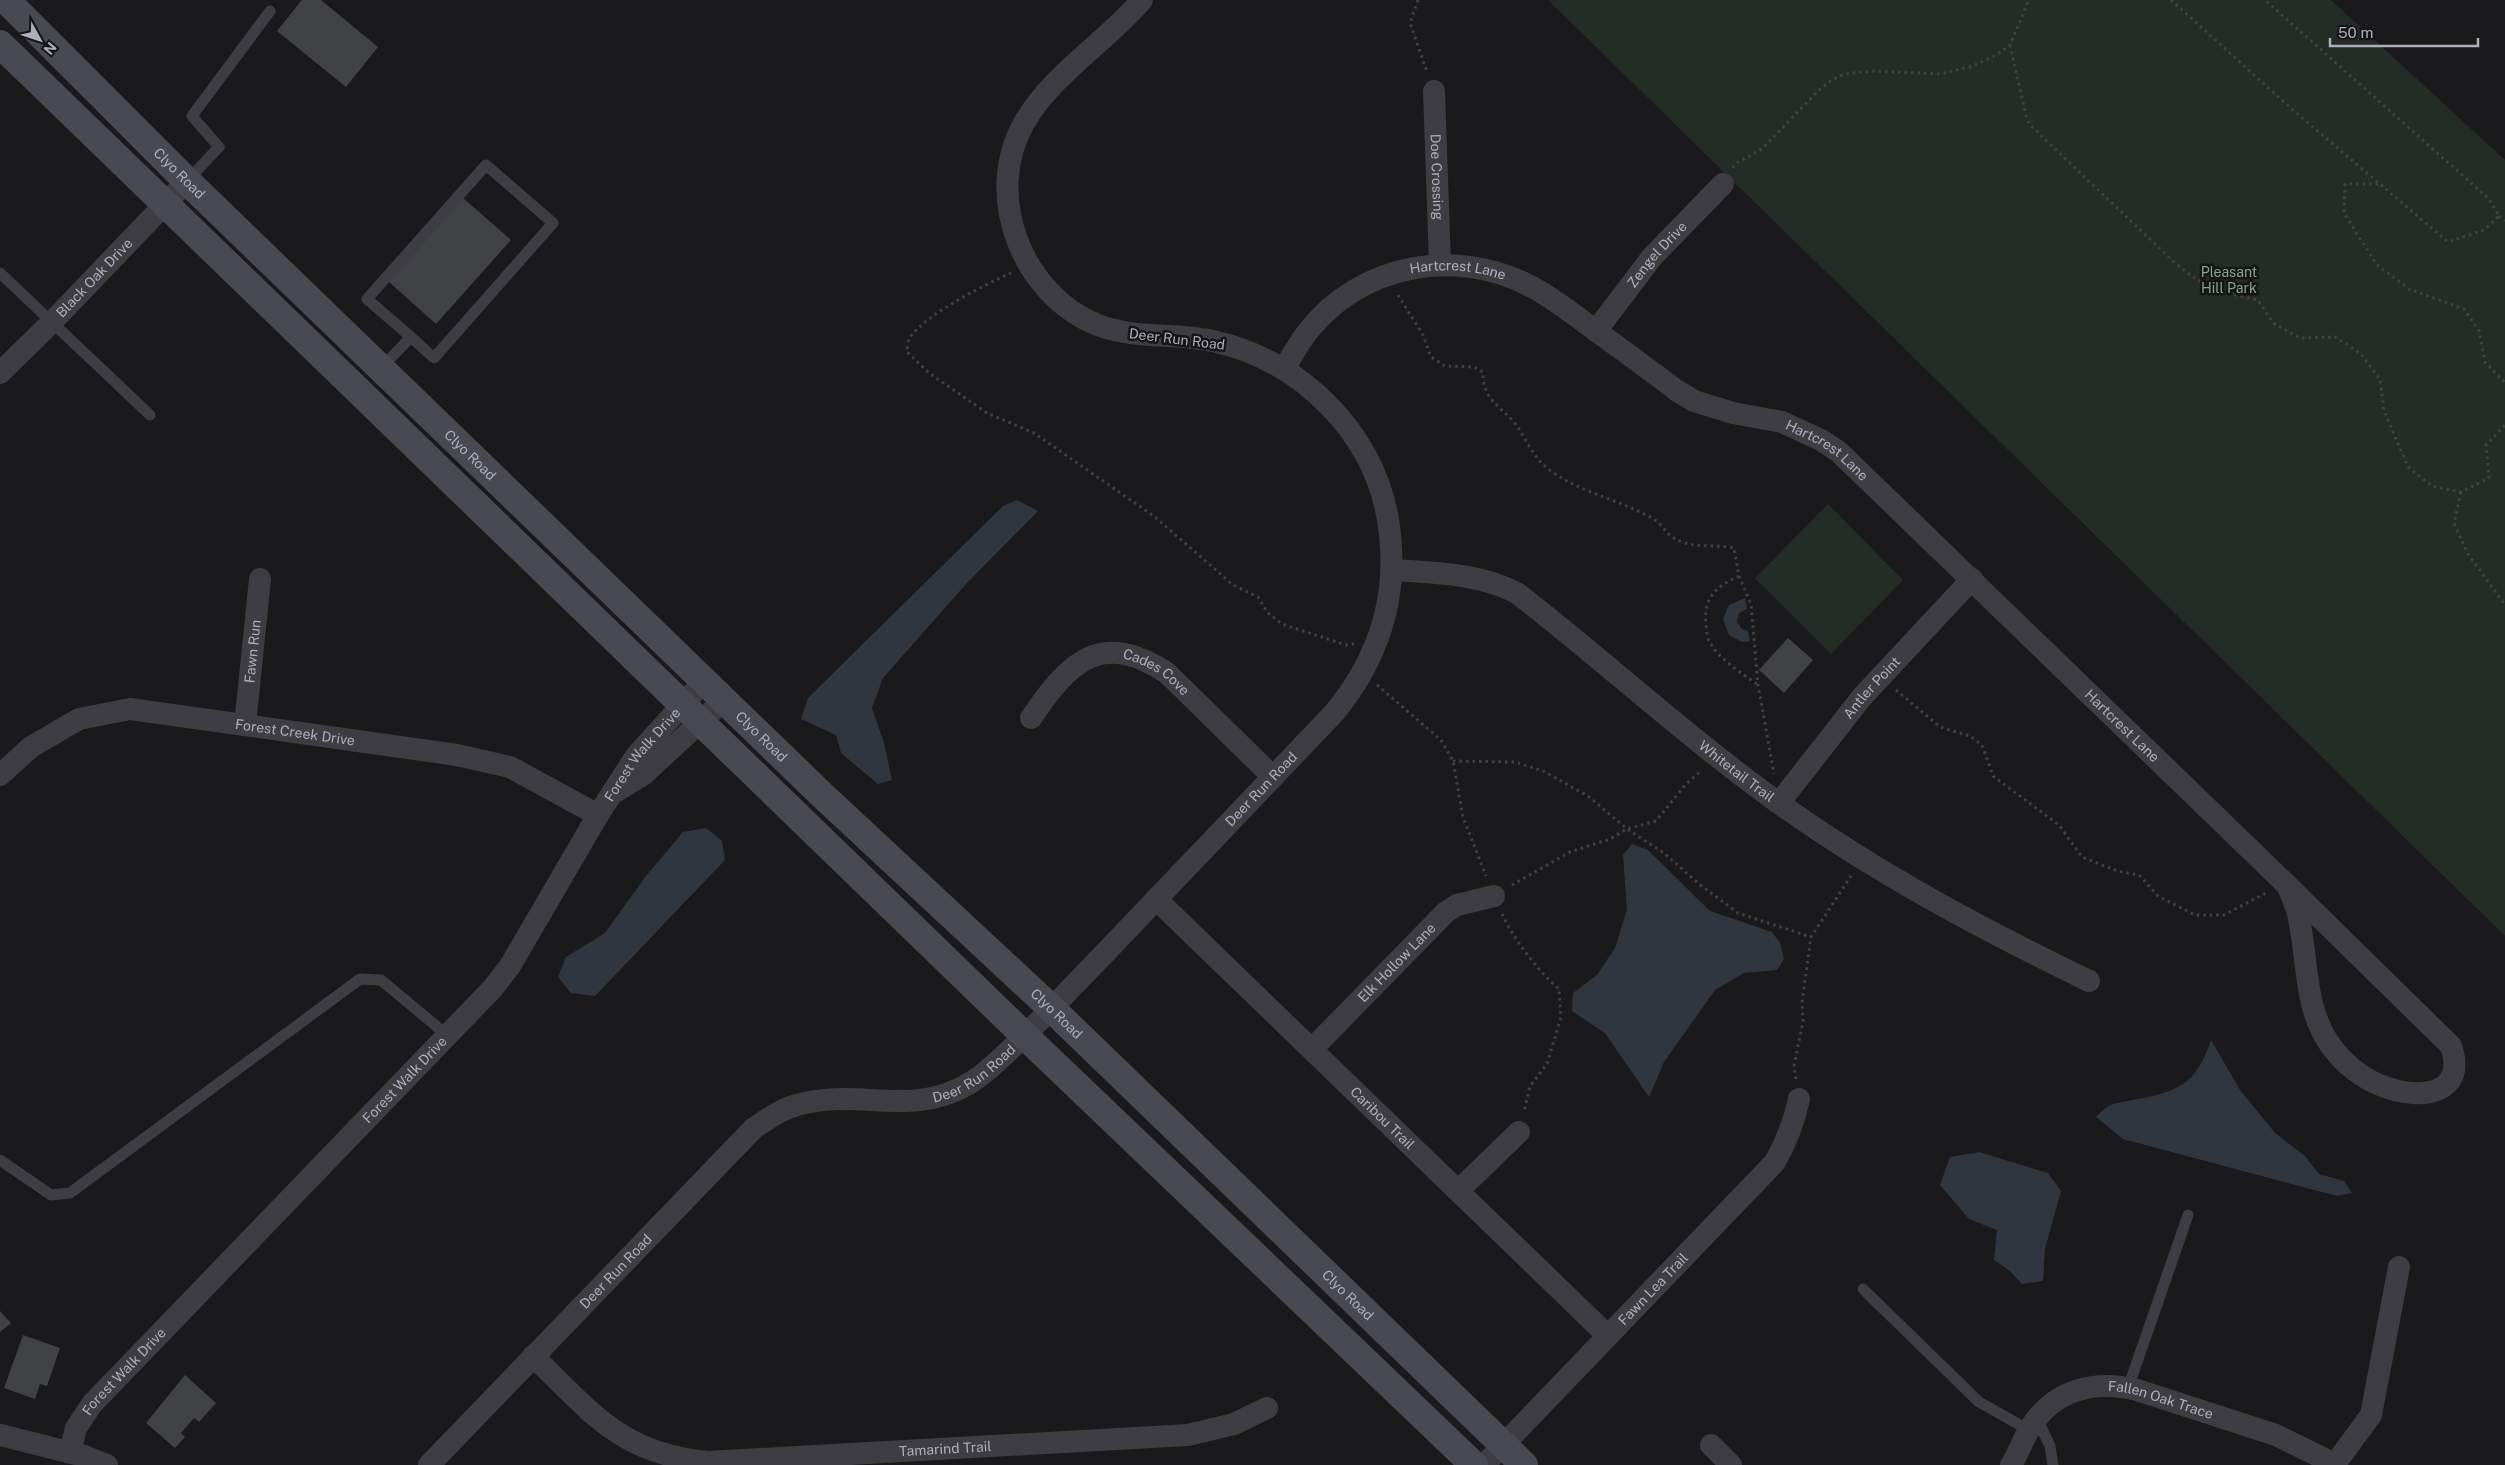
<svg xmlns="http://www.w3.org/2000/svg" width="2505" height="1465" viewBox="0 0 2505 1465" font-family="'Public Sans',sans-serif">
<rect width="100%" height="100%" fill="#1a1a1c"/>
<!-- green -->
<g fill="#242c26">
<path d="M 1548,0 L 2331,0 L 2505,160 L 2505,936 Z"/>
<path d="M 1828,504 L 1903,580 L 1831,654 L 1755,578 Z"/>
</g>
<!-- water -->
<g fill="#303640">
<path d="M 1017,500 L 1038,511 L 966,584 L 883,678 L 872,708 L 884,743 L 892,780 L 878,784 L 841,753 L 836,735 L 801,719 L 808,698 L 1003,506 Z"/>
<path d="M 1745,598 L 1747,609 L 1739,613 L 1737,622 L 1742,629 L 1748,631 L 1750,641 L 1742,642 L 1729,635 L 1723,619 L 1729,605 Z"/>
<path d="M 706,828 L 722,841 L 725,860 L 595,996 L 571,993 L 558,977 L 566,957 L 605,933 L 646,876 L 683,832 Z"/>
<path d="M 1632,844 L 1648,850 L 1710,911 L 1772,932 L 1780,943 L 1784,959 L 1777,970 L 1744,973 L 1715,990 L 1664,1062 L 1649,1097 L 1605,1033 L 1572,1011 L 1573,993 L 1597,975 L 1615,948 L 1627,910 L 1623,855 Z"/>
<path d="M 2211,1040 L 2240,1090 L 2275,1133 L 2305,1156 L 2319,1174 L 2344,1181 L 2352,1193 L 2337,1196 L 2123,1139 L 2096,1117 C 2110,1102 2113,1104 2133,1100 C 2178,1092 2196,1085 2211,1040 Z"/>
<path d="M 1979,1152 L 2048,1173 L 2061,1191 L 2045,1249 L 2043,1281 L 2022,1284 L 2010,1271 L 1994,1260 L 1997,1230 L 1969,1219 L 1940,1185 L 1950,1157 Z"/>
</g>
<!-- building -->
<g fill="#414246">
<path d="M 302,0 L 321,0 L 378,47 L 346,87 L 277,31 Z"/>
<path d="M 462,197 L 511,240 L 436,324 L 388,281 Z"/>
<path d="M 1788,638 L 1813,660 L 1784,693 L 1759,670 Z"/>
<path d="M 0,1311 L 11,1323 L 0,1332 Z"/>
<path d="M 23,1335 L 60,1348 L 47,1386 L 40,1384 L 35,1399 L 4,1388 Z"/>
<path d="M 185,1375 L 216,1403 L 199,1422 L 194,1418 L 181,1433 L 185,1437 L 175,1448 L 146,1423 Z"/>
</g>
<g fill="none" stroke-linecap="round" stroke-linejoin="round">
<!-- path -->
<g stroke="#414248" stroke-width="3" stroke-dasharray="2.5 4" stroke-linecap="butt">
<path d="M 1418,0 L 1410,23 L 1427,72"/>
<path d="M 2171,0 L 2294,111 L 2448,242 L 2484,230 L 2499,216 L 2489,199 L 2265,0"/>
<path d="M 2010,45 L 2027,120 L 2032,127 L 2175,263 C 2205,288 2219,292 2258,300 L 2273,323 L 2300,338 L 2335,337 L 2360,353 L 2380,379 L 2384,411 L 2408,467 L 2432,486 L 2461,492 L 2489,478 L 2486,445 L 2505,425"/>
<path d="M 1733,168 L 1735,164 L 1762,149 L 1817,92 L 1830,81 L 1844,74 L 1872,71 L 1940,74 L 1973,66 L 1998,54 L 2010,45 L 2029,0"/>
<path d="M 2378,184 L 2345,184 L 2344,213 L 2377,265 L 2409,289 L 2464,309 L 2479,331 L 2485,362 L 2505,383"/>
<path d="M 2499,216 L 2505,221"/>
<path d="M 1011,273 C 984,285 928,313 910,337 C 908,341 907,348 907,352 L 929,373 L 987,413 L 1034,433 L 1155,517 L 1233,585 L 1258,597 L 1268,613 L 1282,624 L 1346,645 L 1354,644"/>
<path d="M 1398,295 L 1423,335 L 1431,357 L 1445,366 L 1474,367 L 1483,372 C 1482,399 1500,406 1514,422 C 1525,436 1531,454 1545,466 C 1574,492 1621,499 1655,520 C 1662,524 1666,534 1674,538 C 1690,549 1715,544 1734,548 L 1739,576 L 1751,604 L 1758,685 L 1774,774"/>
<path d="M 2461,492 L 2454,523 L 2468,554 L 2505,605"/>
<path d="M 1739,576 C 1715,587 1703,598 1706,626 C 1707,631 1707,637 1709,641 C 1719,660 1742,673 1758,685"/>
<path d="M 1377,685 L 1441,740 L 1453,761 L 1463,817 L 1486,876"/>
<path d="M 1896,690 L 1940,727 L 1970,736 L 1982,745 L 1993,776 L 2059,825 L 2082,857 L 2117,871 L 2139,875 L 2158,896 L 2195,915 L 2224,915 L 2266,893"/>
<path d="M 1453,761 L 1515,762 L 1543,771 L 1588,796 L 1627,829 L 1664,853 L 1699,884 L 1738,913 L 1811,937"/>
<path d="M 1512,885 L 1570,852 L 1610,839 L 1627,829 L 1656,821 L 1686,784 L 1701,771"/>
<path d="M 1502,914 C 1514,940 1538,971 1559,989 L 1561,1017 L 1547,1064 L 1530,1086 L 1524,1112"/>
<path d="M 1796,1079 L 1794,1066 L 1803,1021 L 1802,1002 L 1811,937 L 1851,876"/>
</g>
<!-- lane -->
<g stroke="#3d3d43" stroke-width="11">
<path d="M 187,181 L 219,147 L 192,116 L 270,11"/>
<path d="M 0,273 L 150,415"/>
<path d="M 382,367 L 411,337 L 434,358 L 553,223 L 486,165 L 367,299 L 411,337"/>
<path d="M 0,1160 L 51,1195 L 70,1193 L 360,979 L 381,980 L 447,1035"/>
<path d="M 1863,1289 L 1979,1402 L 2029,1430"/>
<path d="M 2128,1388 L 2188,1215"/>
<path d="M 2037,1419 L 2050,1446 L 2053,1465"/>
</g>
<!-- street -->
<g stroke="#3d3d43" stroke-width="22">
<path id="s1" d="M 1434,91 L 1440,264"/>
<path id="s2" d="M 1596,331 L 1652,257 L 1723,184"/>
<path id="s3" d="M 1284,369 C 1292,356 1299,342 1309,330 C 1361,265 1454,247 1528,285 C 1549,295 1569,311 1588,325 C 1617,346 1647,368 1676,390 L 1694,401 L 1733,413 L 1782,422 L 1821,440 L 1839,452 L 2287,885"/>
<path id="s4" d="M 0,373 L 52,322 L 187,181"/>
<path id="s5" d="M 1392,570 C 1436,573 1478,573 1517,593 C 1606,662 1689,739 1780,804 C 1878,874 1982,929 2089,981"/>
<path id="s6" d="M 1031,718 C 1069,662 1101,629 1167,673 L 1273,777"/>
<path id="s7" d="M 245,725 L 260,579"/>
<path id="s8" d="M 0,775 L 31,747 L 79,719 L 130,709 L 457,755 L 510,767 L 598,815"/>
<path d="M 617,791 L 643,775 L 725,699"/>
<path id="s9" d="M 1779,803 L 1862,697 L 1972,579"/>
<path d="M 2287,885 L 2451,1046 C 2468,1095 2420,1100 2385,1087 C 2364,1080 2344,1064 2331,1046 C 2302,1006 2309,956 2297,910 C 2294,902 2291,893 2287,885 Z"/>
<path id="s10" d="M 1156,899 L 1608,1336"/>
<path id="s11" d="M 1312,1049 L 1446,912 L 1457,905 L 1494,896"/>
<path d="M 1459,1190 L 1519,1132"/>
<path id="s12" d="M 533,1356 C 592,1413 621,1454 708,1462 L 1188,1435 L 1234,1424 L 1267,1408"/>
<path d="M 0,1435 L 84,1456 L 107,1465"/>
<path d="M 1711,1445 L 1731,1465"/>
<path id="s13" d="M 70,1452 L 76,1428 L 92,1404 L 493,988 L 510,966 L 598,815 L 636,756 L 705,680"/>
<path d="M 2335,1464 L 2371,1415 L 2399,1267"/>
<path id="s14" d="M 429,1465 L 754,1128 C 768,1119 781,1109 797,1105 C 857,1087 911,1119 970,1083 C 987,1073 1001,1058 1016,1044 C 1046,1015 1074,985 1103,955 C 1180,874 1257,793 1335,712 C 1381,655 1400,593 1388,520 C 1374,433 1302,362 1217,342 C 1178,332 1136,340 1098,325 C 1022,295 983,195 1024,123 C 1052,74 1105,43 1142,0"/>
<path id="s15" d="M 1484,1465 L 1775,1162 C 1787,1141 1794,1122 1799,1099"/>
<path id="s16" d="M 2011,1465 C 2018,1454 2022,1442 2029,1430 C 2052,1390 2094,1379 2137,1390 L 2276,1435 L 2337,1465"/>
</g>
<!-- secondary -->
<g stroke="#494a51" stroke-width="28">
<path id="s17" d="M 6,0 L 187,181 L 821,794 L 1052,1009 L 1524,1465"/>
<path d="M 0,44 L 1024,1035 L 1474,1465"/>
</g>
</g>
<g text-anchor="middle" stroke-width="5" stroke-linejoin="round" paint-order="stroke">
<!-- street labels -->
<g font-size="14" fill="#adafbb" stroke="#151517">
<text dy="5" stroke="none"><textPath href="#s17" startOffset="245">Clyo Road</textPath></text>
<text dy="5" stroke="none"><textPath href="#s1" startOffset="86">Doe Crossing</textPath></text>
<text dy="5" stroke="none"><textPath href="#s2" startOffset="98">Zengel Drive</textPath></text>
<text dy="5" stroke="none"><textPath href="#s3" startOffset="215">Hartcrest Lane</textPath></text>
<text dy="5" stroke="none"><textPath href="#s4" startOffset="134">Black Oak Drive</textPath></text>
<text transform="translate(1177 339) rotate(7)" y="5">Deer Run Road</text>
<text dy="5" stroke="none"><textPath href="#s3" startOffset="635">Hartcrest Lane</textPath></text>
<text dy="5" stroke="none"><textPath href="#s17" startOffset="650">Clyo Road</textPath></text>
<text dy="5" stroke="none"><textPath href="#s7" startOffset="74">Fawn Run</textPath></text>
<text dy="5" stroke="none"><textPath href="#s6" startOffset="158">Cades Cove</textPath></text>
<text dy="5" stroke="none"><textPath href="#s9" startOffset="148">Antler Point</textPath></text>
<text dy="5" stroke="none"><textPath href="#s3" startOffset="1040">Hartcrest Lane</textPath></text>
<text dy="5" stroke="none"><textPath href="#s8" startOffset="316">Forest Creek Drive</textPath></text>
<text dy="5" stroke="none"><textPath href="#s17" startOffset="1055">Clyo Road</textPath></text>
<text dy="5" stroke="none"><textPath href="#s13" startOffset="909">Forest Walk Drive</textPath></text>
<text dy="5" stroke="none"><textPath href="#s5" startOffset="411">Whitetail Trail</textPath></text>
<text dy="5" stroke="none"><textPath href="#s14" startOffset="1108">Deer Run Road</textPath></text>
<text dy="5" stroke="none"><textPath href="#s11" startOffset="121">Elk Hollow Lane</textPath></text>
<text dy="5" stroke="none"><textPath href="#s17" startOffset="1460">Clyo Road</textPath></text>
<text dy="5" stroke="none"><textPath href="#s14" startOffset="702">Deer Run Road</textPath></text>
<text dy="5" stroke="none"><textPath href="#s13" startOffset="504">Forest Walk Drive</textPath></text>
<text dy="5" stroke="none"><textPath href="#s10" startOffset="315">Caribou Trail</textPath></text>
<text dy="5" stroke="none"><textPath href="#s14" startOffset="269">Deer Run Road</textPath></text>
<text dy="5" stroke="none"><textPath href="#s15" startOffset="244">Fawn Lea Trail</textPath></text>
<text dy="5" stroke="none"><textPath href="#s17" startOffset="1865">Clyo Road</textPath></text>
<text dy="5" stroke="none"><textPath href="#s13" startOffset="99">Forest Walk Drive</textPath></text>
<text dy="5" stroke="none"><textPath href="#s16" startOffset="189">Fallen Oak Trace</textPath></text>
<text dy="5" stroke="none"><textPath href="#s12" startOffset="448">Tamarind Trail</textPath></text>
</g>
<!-- park labels -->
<g font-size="14" fill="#84a68c" stroke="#151517">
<text x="2229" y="277">Pleasant<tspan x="2229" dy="16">Hill Park</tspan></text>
</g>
</g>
<!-- north arrow -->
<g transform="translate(40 40) rotate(130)" stroke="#151517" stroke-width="4" paint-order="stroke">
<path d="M0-4L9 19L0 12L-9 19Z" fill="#adafbb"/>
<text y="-8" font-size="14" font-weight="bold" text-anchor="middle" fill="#adafbb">N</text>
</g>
<!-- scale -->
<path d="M2330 38v8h148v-8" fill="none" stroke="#adafbb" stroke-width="2.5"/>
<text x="2338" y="38" font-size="15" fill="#adafbb" stroke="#151517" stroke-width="4" paint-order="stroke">50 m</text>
</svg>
